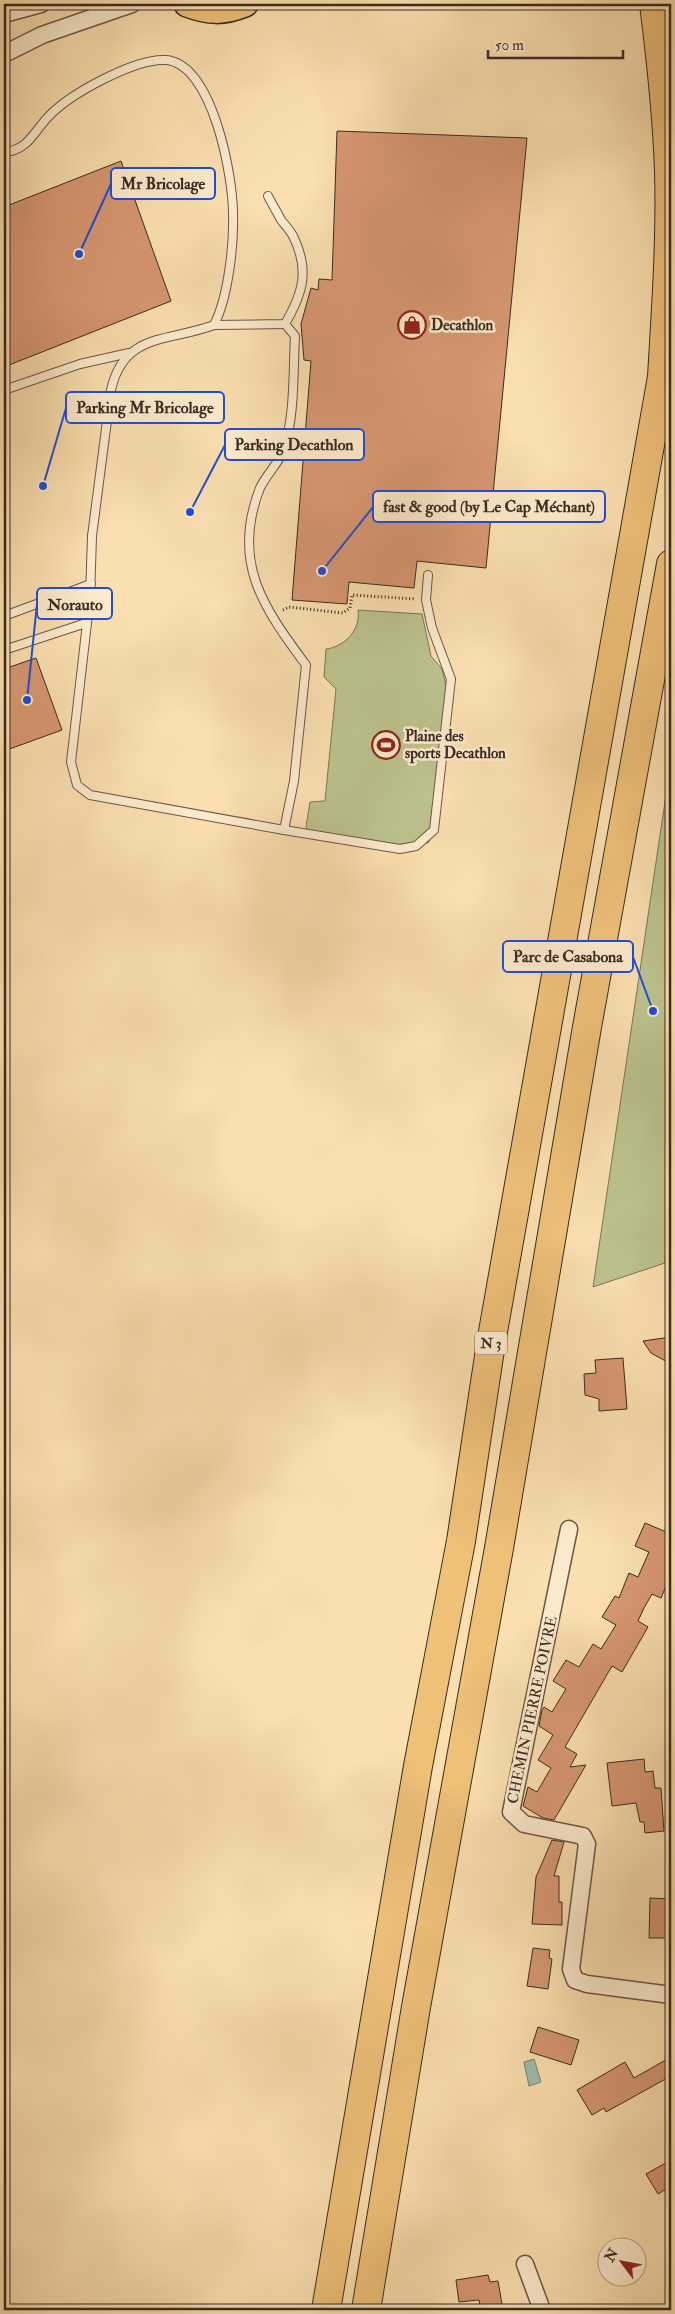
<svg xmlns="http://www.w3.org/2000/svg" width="675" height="2314" viewBox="0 0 675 2314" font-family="'IM FELL Double Pica',serif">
<rect width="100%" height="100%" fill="#fbdfb0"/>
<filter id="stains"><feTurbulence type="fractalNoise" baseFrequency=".004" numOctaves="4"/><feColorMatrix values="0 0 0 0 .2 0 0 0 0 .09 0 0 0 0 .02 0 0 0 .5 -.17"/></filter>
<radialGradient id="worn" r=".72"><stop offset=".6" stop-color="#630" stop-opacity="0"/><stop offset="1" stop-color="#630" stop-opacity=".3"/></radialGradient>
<!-- green -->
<g fill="#bcc28d" stroke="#7a7658">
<path d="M 358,610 L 422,614 L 431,656 L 442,669 L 447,690 L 433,823 L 429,842 L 408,851 L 314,838 L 306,827 L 310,802 L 325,801 L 336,689 L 324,677 L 326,649 C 344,647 361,630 358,610 Z"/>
<path d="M 671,761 L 671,1261 L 593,1287 Z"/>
</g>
<!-- water -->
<path fill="#9fbcb1" stroke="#768278" d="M 534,2059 L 541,2082 L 529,2086 L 524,2062 Z"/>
<!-- building -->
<g fill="#d69772" stroke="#382b22">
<path d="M 337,131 L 527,138 L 486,568 L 417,561 L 414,588 L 349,582 L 347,604 L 292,600 L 311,361 L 304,360 L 301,324 L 311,288 L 318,290 L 319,279 L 332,280 Z"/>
<path d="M 121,161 L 171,301 L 4,367 L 4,207 Z"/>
<path d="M 36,658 L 62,730 L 4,751 L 4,669 Z"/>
<path d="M 671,1337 L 671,1364 L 651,1353 L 643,1341 Z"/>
<path d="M 623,1358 L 627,1409 L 599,1411 L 599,1399 L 585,1395 L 584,1374 L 596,1373 L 595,1360 Z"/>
<path d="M 645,1523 L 671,1534 L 671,1574 L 661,1598 L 652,1594 L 644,1608 L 638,1621 L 648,1627 L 622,1672 L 612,1666 L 565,1747 L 577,1754 L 570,1767 L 586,1765 L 554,1820 L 543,1818 L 523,1806 L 528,1787 L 537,1792 L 551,1768 L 538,1760 L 553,1735 L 539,1726 L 542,1710 L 544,1707 L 552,1712 L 566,1689 L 553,1681 L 566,1660 L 579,1667 L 593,1644 L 601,1649 L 616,1625 L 602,1617 L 615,1596 L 619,1598 L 629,1573 L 638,1577 L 649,1552 L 635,1546 Z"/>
<path d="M 644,1759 L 645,1772 L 653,1771 L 655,1788 L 661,1788 L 664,1831 L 645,1833 L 644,1822 L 640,1822 L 636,1803 L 612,1806 L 607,1763 Z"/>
<path d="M 552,1840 L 564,1842 L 554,1876 L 559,1876 L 559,1902 L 562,1902 L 562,1925 L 532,1924 L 536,1877 Z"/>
<path d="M 650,1898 L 671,1899 L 671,1938 L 649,1938 Z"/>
<path d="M 533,1948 L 550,1950 L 549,1958 L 552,1959 L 548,1989 L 527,1986 Z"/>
<path d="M 538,2027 L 579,2040 L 571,2065 L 530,2052 Z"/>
<path d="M 671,2057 L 671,2076 L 606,2112 L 604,2108 L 592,2115 L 577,2090 L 625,2062 L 634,2078 Z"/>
<path d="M 671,2160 L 671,2186 L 658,2194 L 646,2174 Z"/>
<path d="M 488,2275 L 490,2282 L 498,2281 L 503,2310 L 481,2310 L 479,2300 L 459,2302 L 456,2280 Z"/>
</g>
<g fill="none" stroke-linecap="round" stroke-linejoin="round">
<defs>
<g id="lane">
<path d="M 4,152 C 28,151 34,131 49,116 C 70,94 135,58 166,60 C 213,64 233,177 233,214 C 234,245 228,298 214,325 C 169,342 124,332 111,390 L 92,536 L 90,597 L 71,762 L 77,785 L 90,795 L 284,830 L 294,781 L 306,665 C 263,607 231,562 260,488 C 266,475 279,463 284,449 C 295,414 293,373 295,336 L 285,324"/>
<path d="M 214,325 L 285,324 C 303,293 310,270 293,236 C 290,230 285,225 281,220 C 277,212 272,204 268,196"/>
<path d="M 4,390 L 80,364 L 129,353"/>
<path d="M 4,616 L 91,584"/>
<path d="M 4,650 L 86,623"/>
<path d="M 284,830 L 400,849 L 416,846 L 434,830 L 451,679 L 432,628 L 426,600 L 428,575"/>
</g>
<g id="street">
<path d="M 4,14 L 41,4"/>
<path d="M 4,54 L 42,35 L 132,4"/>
<path d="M 569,1529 L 511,1812 L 524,1824 L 583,1836 L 587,1844 L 571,1969 L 575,1980 L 587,1984 L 671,1995"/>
<path d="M 525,2264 L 542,2310"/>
</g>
<path id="primary" d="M 187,4 C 208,12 223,13 245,4"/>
<g id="highway">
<path d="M 326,2310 L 418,1766 L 461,1541 L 491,1343 L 662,377 C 666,308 671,239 669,171 C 667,115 661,59 654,4"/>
<path d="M 366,2310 L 416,2007 L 499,1548 L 587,1027 L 671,564"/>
</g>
</defs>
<!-- lane casing -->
<use href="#lane" stroke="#695846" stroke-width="10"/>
<!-- street casing -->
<use href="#street" stroke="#695846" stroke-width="19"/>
<!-- primary casing -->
<use href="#primary" stroke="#382b22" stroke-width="28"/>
<!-- highway casing -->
<use href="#highway" stroke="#382b22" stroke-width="30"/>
<!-- path -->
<path stroke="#382b22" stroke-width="3" stroke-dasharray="1 2.5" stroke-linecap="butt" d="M 283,610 L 289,607 L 343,613 L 350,608 L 352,595 L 416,599"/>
<!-- lane -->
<use href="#lane" stroke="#fceacc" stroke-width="8"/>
<!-- street -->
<use href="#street" stroke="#fceacc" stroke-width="16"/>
<!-- primary -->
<use href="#primary" stroke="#eec078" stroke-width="25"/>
<!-- highway -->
<use href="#highway" stroke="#eec078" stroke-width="28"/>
</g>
<!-- icons -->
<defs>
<symbol id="shop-ring" viewBox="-11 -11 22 22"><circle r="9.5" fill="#fceacc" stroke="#8f2418" stroke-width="1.5"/><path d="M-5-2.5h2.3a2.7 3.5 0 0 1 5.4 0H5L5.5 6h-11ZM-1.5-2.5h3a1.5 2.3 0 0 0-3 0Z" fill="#8f2418"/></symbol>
<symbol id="stadium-ring" viewBox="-11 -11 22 22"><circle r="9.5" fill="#fceacc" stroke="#8f2418" stroke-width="1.5"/><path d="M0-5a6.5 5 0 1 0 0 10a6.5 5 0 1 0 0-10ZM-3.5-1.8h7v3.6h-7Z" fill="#8f2418"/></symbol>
</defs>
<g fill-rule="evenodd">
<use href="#shop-ring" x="396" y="309" width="32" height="32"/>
<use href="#stadium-ring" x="370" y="729" width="32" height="32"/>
</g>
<g text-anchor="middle" stroke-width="5" stroke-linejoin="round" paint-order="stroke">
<!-- shield labels -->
<rect fill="#fceacc" stroke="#736455" stroke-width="1" x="475" y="1331.5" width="32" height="23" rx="4"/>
<g font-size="14" font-weight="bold" fill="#382b22">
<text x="491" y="1348">N 3</text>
</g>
<!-- poi labels -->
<g font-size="15" font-weight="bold" fill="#382b22" stroke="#fceacc" text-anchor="start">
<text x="431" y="330">Decathlon</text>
<text x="405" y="741">Plaine des<tspan x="405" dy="17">sports Decathlon</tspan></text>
</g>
<!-- street labels -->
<g font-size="15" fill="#382b22" stroke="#fceacc">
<text transform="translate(532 1710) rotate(-78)" y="5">CHEMIN PIERRE POIVRE</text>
</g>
</g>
<!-- callouts -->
<path fill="none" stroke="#1d4ed8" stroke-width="2" d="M79 254L111 184M43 486L66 408M190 512L225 445M322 571L373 507M27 700L37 604M653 1011L633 957"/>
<g fill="#1d4ed8" stroke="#fceacc" stroke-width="2">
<circle cx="79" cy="254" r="5"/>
<circle cx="43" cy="486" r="5"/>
<circle cx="190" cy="512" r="5"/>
<circle cx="322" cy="571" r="5"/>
<circle cx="27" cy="700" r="5"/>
<circle cx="653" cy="1011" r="5"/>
</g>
<g fill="#fceacc" stroke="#1d4ed8" stroke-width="2">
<rect x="111" y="168" width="104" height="31" rx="5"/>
<rect x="66" y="392" width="158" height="31" rx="5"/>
<rect x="225" y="429" width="139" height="31" rx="5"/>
<rect x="373" y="491" width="232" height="31" rx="5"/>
<rect x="37" y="588" width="75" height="31" rx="5"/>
<rect x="503" y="941" width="130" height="31" rx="5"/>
</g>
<g font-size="16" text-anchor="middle" font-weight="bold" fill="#382b22">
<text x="163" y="189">Mr Bricolage</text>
<text x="145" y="413">Parking Mr Bricolage</text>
<text x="294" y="450">Parking Decathlon</text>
<text x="489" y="512">fast &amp; good (by Le Cap Méchant)</text>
<text x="75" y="610">Norauto</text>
<text x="568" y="962">Parc de Casabona</text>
</g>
<!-- margin -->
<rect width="675" height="2314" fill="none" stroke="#fbdfb0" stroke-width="20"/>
<rect x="5" y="5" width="665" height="2304" fill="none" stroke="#382b22" stroke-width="2.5"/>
<rect x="10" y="10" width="655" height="2294" fill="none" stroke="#382b22"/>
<!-- north arrow -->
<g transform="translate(622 2262) rotate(302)"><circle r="24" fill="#fceacc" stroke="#ae9e88"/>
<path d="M0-4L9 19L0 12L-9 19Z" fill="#8f2418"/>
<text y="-8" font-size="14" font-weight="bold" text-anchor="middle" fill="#382b22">N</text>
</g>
<!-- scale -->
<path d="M488 50v8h135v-8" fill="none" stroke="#382b22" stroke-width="2.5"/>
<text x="495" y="50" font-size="15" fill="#382b22" stroke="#fceacc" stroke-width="4" paint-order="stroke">50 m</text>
<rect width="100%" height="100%" filter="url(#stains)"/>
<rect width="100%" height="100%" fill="url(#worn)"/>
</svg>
